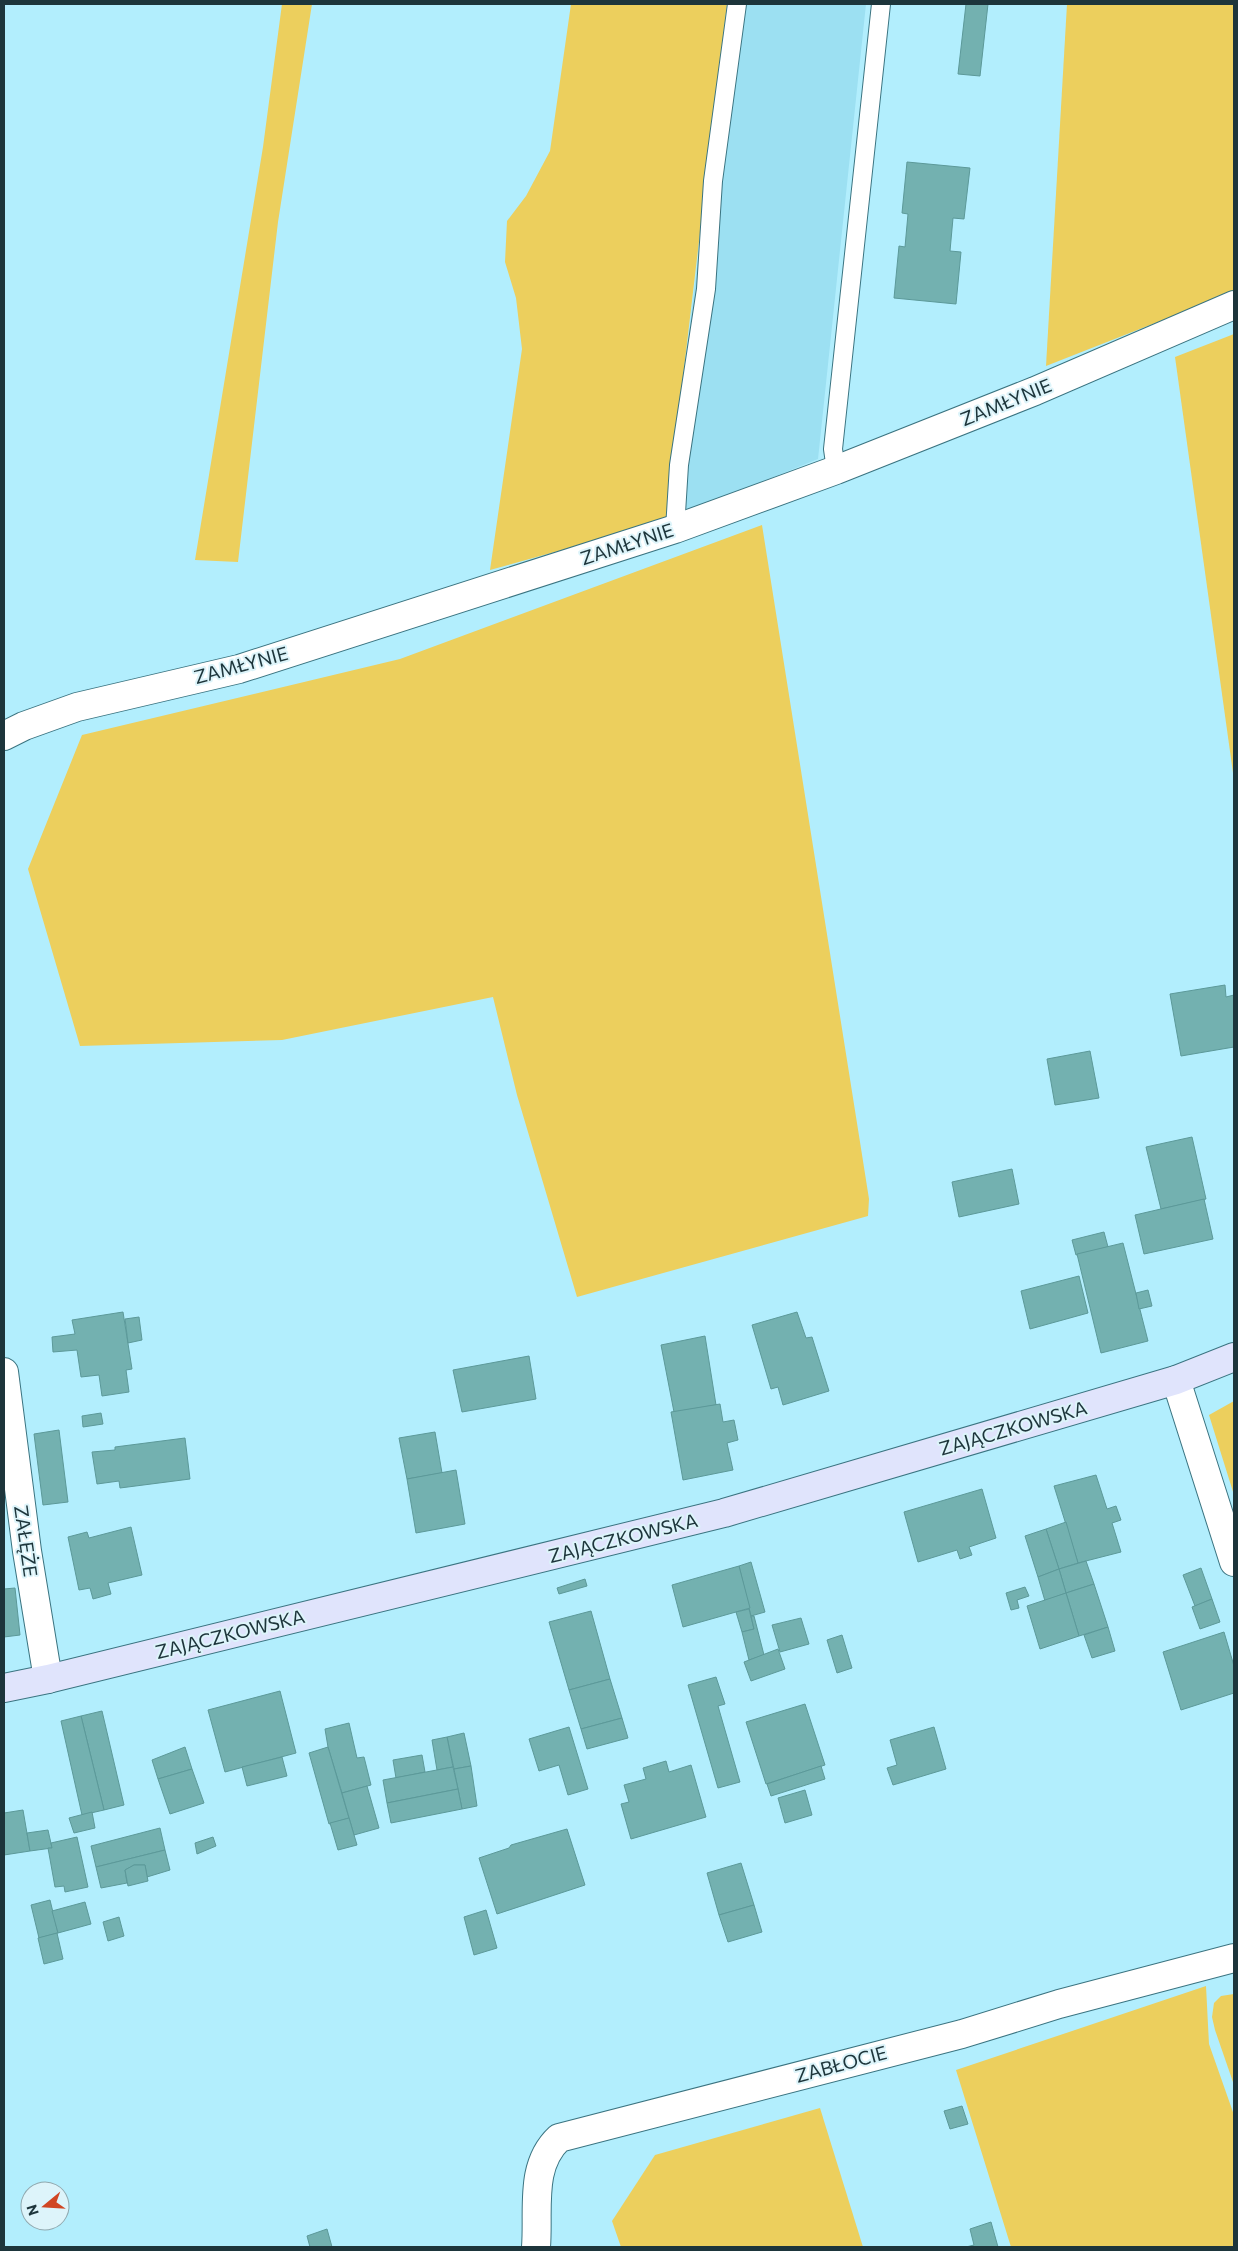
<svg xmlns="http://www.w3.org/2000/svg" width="1238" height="2251" viewBox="0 0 1238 2251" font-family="Commissioner,sans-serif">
<rect width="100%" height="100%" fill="#b2eefd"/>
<!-- built -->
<path fill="#9ce0f2" d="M 729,4 L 866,4 L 818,459 L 666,521 Z"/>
<!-- green -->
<g fill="#eccf5d">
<path d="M 282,4 L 312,4 L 278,222 L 238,562 L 195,560 L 263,147 Z"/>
<path d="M 571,4 L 727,4 L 666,521 L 490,570 L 522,349 L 516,298 L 505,262 L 507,221 L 526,196 L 550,151 Z"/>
<path d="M 1067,4 L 1234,4 L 1234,292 L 1046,366 Z"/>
<path d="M 1234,334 L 1234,780 L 1175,357 Z"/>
<path d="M 762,525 L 860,1142 L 869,1199 L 868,1216 L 577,1297 L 517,1095 L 493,997 L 282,1040 L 80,1046 L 28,869 L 82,735 L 400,659 Z"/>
<path d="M 1234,1401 L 1234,1495 L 1209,1415 Z"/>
<path d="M 1206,1986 L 1209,2044 L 1234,2115 L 1234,2247 L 1011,2247 L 956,2070 Z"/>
<path d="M 1234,1994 L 1234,2085 L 1215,2030 L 1212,2017 L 1214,2003 L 1221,1996 Z"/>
<path d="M 820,2108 L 863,2247 L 621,2247 L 612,2221 L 655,2155 Z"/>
</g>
<!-- building -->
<g fill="#73b1b0" stroke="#5c9999">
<path d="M 966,4 L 988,4 L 980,76 L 958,74 Z"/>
<path d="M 907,162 L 970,168 L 964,219 L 953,218 L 950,251 L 961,252 L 956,304 L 894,298 L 899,246 L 905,247 L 908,214 L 902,213 Z"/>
<path d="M 1225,985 L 1226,997 L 1234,995 L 1234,1047 L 1181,1056 L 1170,994 Z"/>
<path d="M 1090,1051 L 1099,1098 L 1055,1105 L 1047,1059 Z"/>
<path d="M 1192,1137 L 1206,1199 L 1161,1209 L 1146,1147 Z"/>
<path d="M 1012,1169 L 1019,1204 L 959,1217 L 952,1182 Z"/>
<path d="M 1204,1199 L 1213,1239 L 1144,1254 L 1135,1215 Z"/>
<path d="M 1104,1232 L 1108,1247 L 1076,1255 L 1072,1240 Z"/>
<path d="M 1123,1243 L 1148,1341 L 1101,1353 L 1077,1254 Z"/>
<path d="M 1079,1276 L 1088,1313 L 1030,1329 L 1021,1291 Z"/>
<path d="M 1148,1290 L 1152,1306 L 1139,1309 L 1136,1293 Z"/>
<path d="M 123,1312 L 132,1369 L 126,1370 L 129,1392 L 102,1396 L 99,1375 L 81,1377 L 77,1350 L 53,1352 L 52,1337 L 75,1334 L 72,1320 Z"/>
<path d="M 797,1312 L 806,1338 L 812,1337 L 829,1391 L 783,1405 L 778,1387 L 771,1389 L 752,1325 Z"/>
<path d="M 139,1317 L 142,1340 L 128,1343 L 125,1319 Z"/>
<path d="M 705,1336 L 716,1405 L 674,1412 L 661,1345 Z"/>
<path d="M 529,1356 L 536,1399 L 462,1412 L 453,1370 Z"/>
<path d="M 720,1404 L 723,1422 L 734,1420 L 738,1440 L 727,1443 L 733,1470 L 683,1480 L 671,1412 Z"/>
<path d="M 101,1413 L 103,1424 L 83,1427 L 82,1416 Z"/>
<path d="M 59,1430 L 68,1502 L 43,1505 L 34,1434 Z"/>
<path d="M 435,1432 L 442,1473 L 407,1479 L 399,1438 Z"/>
<path d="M 185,1438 L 190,1479 L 120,1488 L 119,1481 L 97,1484 L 92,1452 L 115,1450 L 115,1447 Z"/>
<path d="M 456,1470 L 465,1524 L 416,1533 L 407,1479 Z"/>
<path d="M 1096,1475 L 1107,1509 L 1116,1506 L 1121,1520 L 1112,1523 L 1121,1552 L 1078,1563 L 1054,1486 Z"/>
<path d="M 982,1489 L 996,1538 L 969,1547 L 972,1555 L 960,1559 L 957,1550 L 918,1562 L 904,1512 Z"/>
<path d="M 1066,1522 L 1078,1563 L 1059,1569 L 1046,1529 Z"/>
<path d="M 131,1527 L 142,1575 L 108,1583 L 111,1594 L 93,1599 L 90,1588 L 79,1590 L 68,1537 L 87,1532 L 89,1538 Z"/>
<path d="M 1046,1529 L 1059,1569 L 1038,1577 L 1025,1536 Z"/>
<path d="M 1086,1561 L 1094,1584 L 1066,1593 L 1059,1569 Z"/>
<path d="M 751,1562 L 765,1612 L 751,1616 L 739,1566 Z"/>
<path d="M 739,1566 L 750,1608 L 683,1627 L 672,1585 Z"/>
<path d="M 1201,1568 L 1212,1599 L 1195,1606 L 1183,1575 Z"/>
<path d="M 1059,1569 L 1066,1593 L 1045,1601 L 1038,1577 Z"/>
<path d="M 585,1579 L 587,1586 L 559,1594 L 557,1588 Z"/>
<path d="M 1094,1584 L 1108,1627 L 1079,1636 L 1066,1593 Z"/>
<path d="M 1025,1587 L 1029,1596 L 1017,1600 L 1019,1608 L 1011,1610 L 1006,1593 Z"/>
<path d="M 15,1588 L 20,1635 L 4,1637 L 4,1589 Z"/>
<path d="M 1066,1593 L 1079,1636 L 1040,1649 L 1027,1606 Z"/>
<path d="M 1212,1599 L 1220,1622 L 1200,1629 L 1192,1607 Z"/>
<path d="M 749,1609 L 754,1629 L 742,1632 L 736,1612 Z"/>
<path d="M 591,1611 L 610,1679 L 569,1690 L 549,1622 Z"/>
<path d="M 751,1616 L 754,1616 L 764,1655 L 749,1660 L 742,1632 L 754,1629 Z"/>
<path d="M 801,1618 L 809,1644 L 780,1652 L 772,1625 Z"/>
<path d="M 1108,1627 L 1115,1651 L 1092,1658 L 1084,1635 Z"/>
<path d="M 1224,1632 L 1234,1666 L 1234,1693 L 1181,1710 L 1163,1652 Z"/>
<path d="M 842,1635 L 852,1668 L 837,1673 L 827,1640 Z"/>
<path d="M 778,1649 L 785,1669 L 751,1681 L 744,1662 Z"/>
<path d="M 716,1677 L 725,1704 L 718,1706 L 740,1782 L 718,1788 L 688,1685 Z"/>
<path d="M 610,1679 L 622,1718 L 581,1729 L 569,1690 Z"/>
<path d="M 280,1691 L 296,1753 L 225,1772 L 208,1710 Z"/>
<path d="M 805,1704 L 825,1765 L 766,1784 L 746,1722 Z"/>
<path d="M 102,1711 L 124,1805 L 104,1810 L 81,1716 Z"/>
<path d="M 81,1716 L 104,1810 L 82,1815 L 61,1721 Z"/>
<path d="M 622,1718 L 628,1738 L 587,1749 L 581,1729 Z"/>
<path d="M 349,1723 L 357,1758 L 364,1757 L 371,1785 L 342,1793 L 328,1747 L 325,1729 Z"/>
<path d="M 569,1727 L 588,1789 L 568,1795 L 559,1765 L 539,1771 L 529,1739 Z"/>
<path d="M 934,1727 L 946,1769 L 893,1785 L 887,1768 L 897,1765 L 890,1740 Z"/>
<path d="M 464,1733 L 471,1766 L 454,1769 L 447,1737 Z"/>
<path d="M 447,1737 L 453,1767 L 437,1770 L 432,1740 Z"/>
<path d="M 185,1747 L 192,1769 L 158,1779 L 152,1760 Z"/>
<path d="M 328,1747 L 349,1818 L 329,1824 L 309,1753 Z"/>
<path d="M 422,1755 L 425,1772 L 396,1778 L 393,1760 Z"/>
<path d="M 282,1757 L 287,1776 L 247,1786 L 242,1767 Z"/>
<path d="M 666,1761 L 669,1772 L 691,1765 L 706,1817 L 631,1839 L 621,1804 L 629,1802 L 624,1785 L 646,1779 L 643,1768 Z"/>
<path d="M 471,1766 L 477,1806 L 462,1809 L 454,1769 Z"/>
<path d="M 821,1766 L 825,1779 L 771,1796 L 767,1784 Z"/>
<path d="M 453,1767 L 458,1789 L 387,1803 L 383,1780 Z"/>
<path d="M 192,1769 L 204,1803 L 170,1814 L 158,1779 Z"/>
<path d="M 367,1786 L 379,1828 L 354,1835 L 342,1793 Z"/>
<path d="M 458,1789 L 462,1809 L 391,1823 L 387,1803 Z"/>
<path d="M 805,1790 L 812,1815 L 785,1823 L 778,1798 Z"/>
<path d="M 23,1810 L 30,1851 L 4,1855 L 4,1813 Z"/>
<path d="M 92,1812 L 95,1828 L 74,1833 L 69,1818 Z"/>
<path d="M 349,1818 L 357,1845 L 338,1850 L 330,1823 Z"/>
<path d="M 160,1828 L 165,1850 L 96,1867 L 91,1846 Z"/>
<path d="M 567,1829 L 585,1885 L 497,1914 L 479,1858 L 509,1848 L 511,1845 Z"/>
<path d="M 48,1830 L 52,1848 L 30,1851 L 27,1833 Z"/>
<path d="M 77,1837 L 88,1887 L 65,1892 L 64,1886 L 55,1887 L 48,1848 L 52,1848 L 51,1843 Z"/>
<path d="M 213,1837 L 216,1846 L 197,1854 L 195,1843 Z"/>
<path d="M 165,1850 L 170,1870 L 147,1877 L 145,1865 L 134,1865 L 125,1870 L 127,1883 L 101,1888 L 96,1867 Z"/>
<path d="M 741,1863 L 754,1905 L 719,1915 L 707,1873 Z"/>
<path d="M 134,1865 L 145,1865 L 148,1881 L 128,1886 L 125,1870 Z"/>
<path d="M 50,1900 L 58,1933 L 39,1938 L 31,1905 Z"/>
<path d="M 85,1902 L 91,1924 L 58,1933 L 52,1911 Z"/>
<path d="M 754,1905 L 762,1932 L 728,1942 L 719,1915 Z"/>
<path d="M 486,1910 L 497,1948 L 474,1955 L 464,1917 Z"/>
<path d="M 119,1917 L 124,1936 L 108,1941 L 103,1922 Z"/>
<path d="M 57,1933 L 63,1959 L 44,1964 L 38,1938 Z"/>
<path d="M 962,2106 L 968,2124 L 950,2129 L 944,2111 Z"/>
<path d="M 991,2222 L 998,2247 L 966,2247 L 974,2245 L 970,2229 Z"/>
<path d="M 327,2229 L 332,2247 L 310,2247 L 307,2236 Z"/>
</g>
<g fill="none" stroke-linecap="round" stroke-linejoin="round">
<defs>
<g id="service">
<path d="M 836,470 L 833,449 L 881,4"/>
<path d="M 675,529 L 679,465 L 706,289 L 713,181 L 737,4"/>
</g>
<g id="minor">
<path d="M 4,736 L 24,726 L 77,707 L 239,669 L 675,529 L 836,470 L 1035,391 L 1234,305"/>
<path d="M 4,1372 L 27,1551 L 48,1679"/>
<path d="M 1176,1380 L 1234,1562"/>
<path d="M 536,2247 C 539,2210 529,2166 559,2138 L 962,2034 L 1059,2004 L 1234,1958"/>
</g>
<path id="secondary" d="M 4,1688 L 48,1679 L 724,1513 L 1176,1380 L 1234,1357"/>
</defs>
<!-- service casing -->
<use href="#service" stroke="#3b7481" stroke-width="20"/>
<!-- minor casing -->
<use href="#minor" stroke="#3b7481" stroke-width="30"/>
<!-- secondary casing -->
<use href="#secondary" stroke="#3b7481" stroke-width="30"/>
<!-- service -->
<use href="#service" stroke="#fff" stroke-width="18"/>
<!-- minor -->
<use href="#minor" stroke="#fff" stroke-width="28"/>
<!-- secondary -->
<use href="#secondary" stroke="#e0e4fc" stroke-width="28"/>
</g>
<g text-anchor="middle" stroke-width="4" stroke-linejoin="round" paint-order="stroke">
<!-- street labels -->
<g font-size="19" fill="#1d353b" stroke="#ddf4fa">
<text transform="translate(1006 402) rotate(-22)" y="7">ZAMŁYNIE</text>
<text transform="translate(627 544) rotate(-18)" y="7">ZAMŁYNIE</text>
<text transform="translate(241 665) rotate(-15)" y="7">ZAMŁYNIE</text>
<text transform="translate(1013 1428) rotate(-16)" y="7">ZAJĄCZKOWSKA</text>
<text transform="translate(623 1538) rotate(-14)" y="7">ZAJĄCZKOWSKA</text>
<text transform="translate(26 1541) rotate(82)" y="7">ZAŁĘŻE</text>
<text transform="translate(230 1634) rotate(-14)" y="7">ZAJĄCZKOWSKA</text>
<text transform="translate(841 2064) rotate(-15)" y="7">ZABŁOCIE</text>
</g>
</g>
<!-- border -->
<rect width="1238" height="2251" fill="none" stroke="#1d353b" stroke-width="10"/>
<!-- north arrow -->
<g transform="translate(45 2206) rotate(252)"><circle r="24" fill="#ddf4fa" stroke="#90a8ae"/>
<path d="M0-4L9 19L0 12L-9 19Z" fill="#d04623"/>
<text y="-8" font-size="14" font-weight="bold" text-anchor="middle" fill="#1d353b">N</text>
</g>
</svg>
